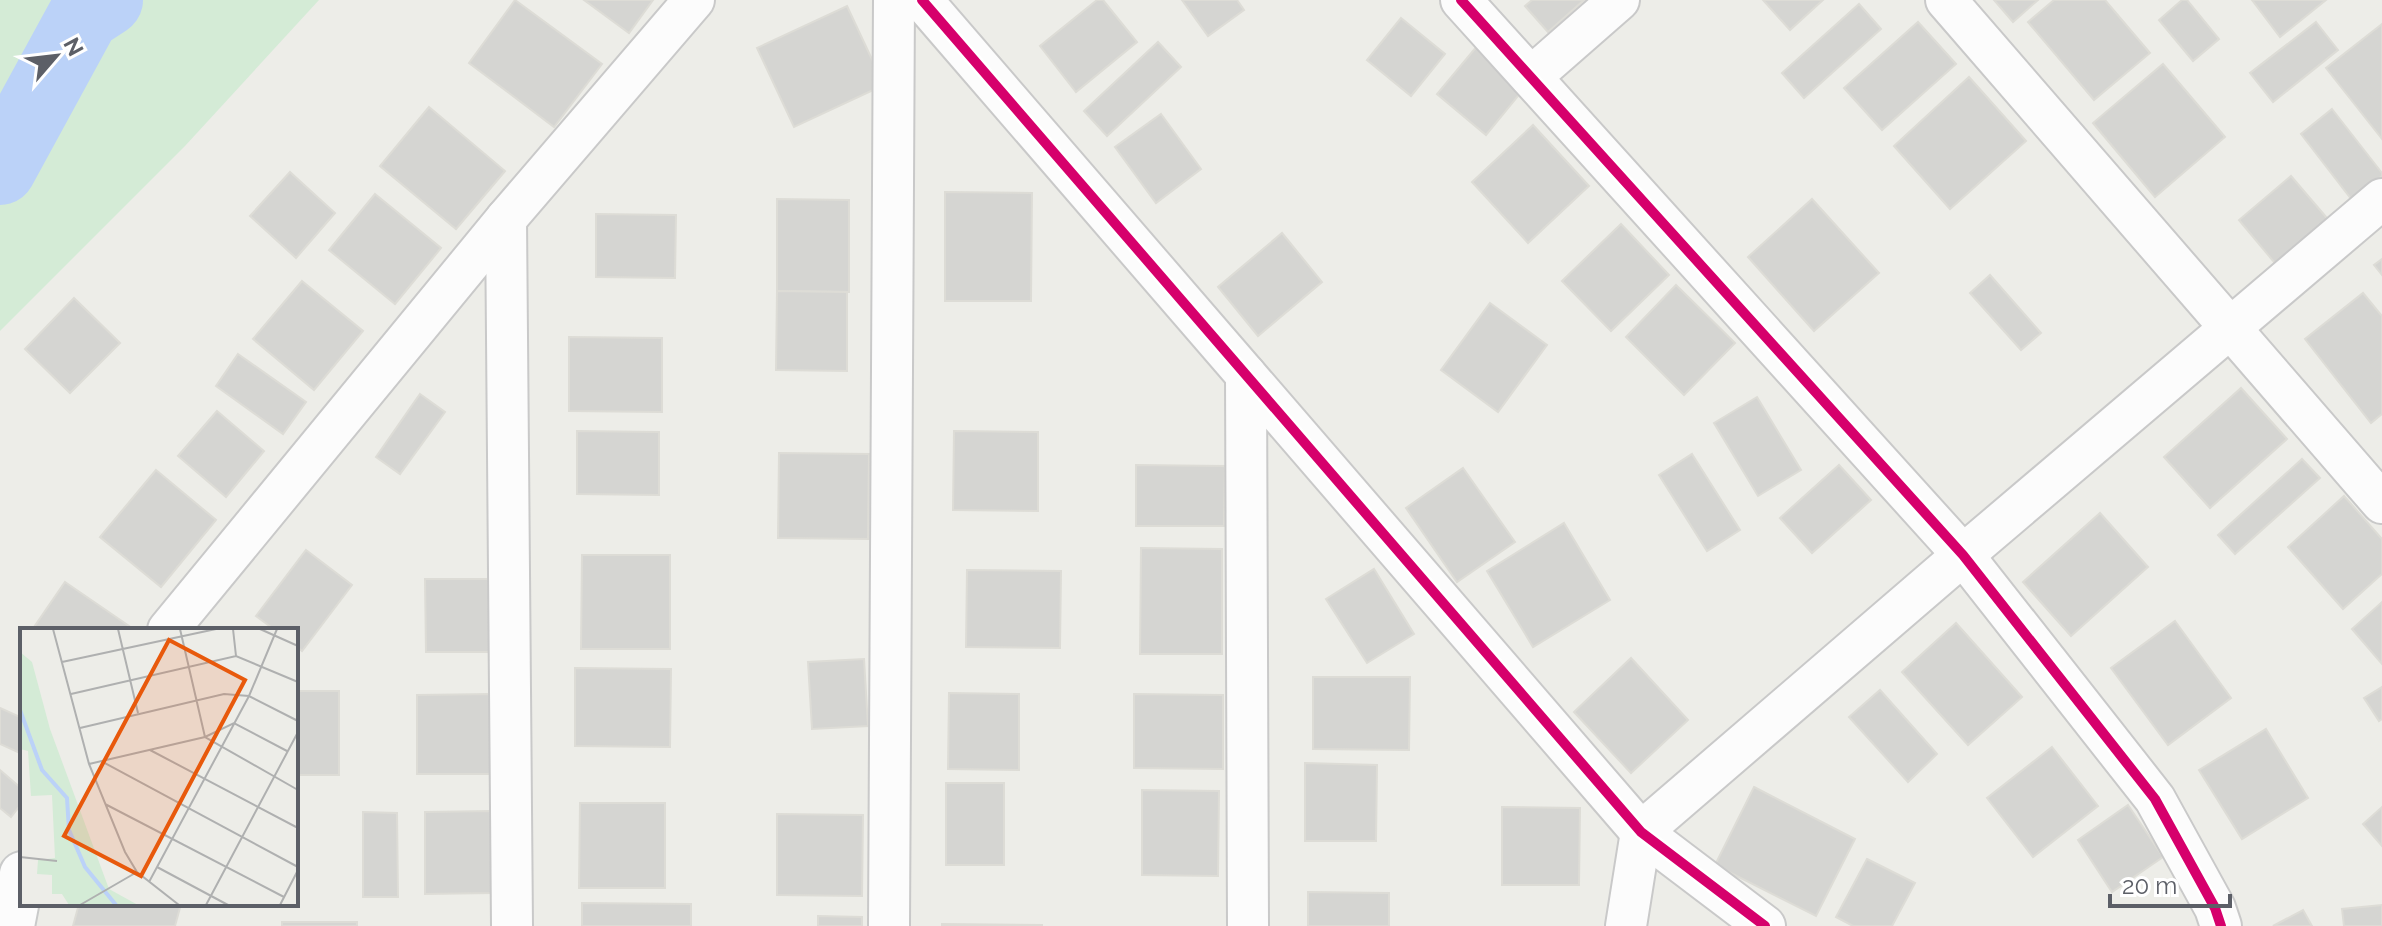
<svg xmlns="http://www.w3.org/2000/svg" width="2382" height="926" viewBox="0 0 2382 926" font-family="Raleway,sans-serif">
  <rect width="100%" height="100%" fill="#edede8"/>
  <path fill="#d4ebd6" d="M0 0H319L185 146 0 331Z"/>
  <g fill="none" stroke-linecap="round" stroke-linejoin="round">
    <path stroke="#bbd2f8" stroke-width="72" d="M0 169 84 15 107 0"/>
  </g>
  <g fill="#d5d5d2" stroke="#dddcd6" stroke-width="2">
    <path d="M515 0 602 64 554 127 469 63Z"/>
    <path d="M584 0H653L629 33Z"/>
    <path d="M1097 0H1103L1137 42 1076 92 1040 46Z"/>
    <path d="M1182 0H1237L1244 10 1208 36Z"/>
    <path d="M1532 0H1584L1548 32 1525 6Z"/>
    <path d="M1763 0H1823L1790 30Z"/>
    <path d="M1994 0H2038L2013 22Z"/>
    <path d="M2054 0H2105L2150 53 2094 100 2028 22Z"/>
    <path d="M2182 0H2187L2219 39 2193 61 2159 20Z"/>
    <path d="M2252 0H2326L2280 37Z"/>
    <path d="M1859 4 1881 29 1804 98 1782 73Z"/>
    <path d="M847 6 884 85 794 127 757 48Z"/>
    <path d="M1401 18 1445 54 1411 96 1367 60Z"/>
    <path d="M1918 22 1956 64 1882 130 1844 88Z"/>
    <path d="M2316 22 2338 50 2273 102 2250 73Z"/>
    <path d="M2382 24V139L2326 68Z"/>
    <path d="M1158 42 1181 67 1107 136 1084 111Z"/>
    <path d="M1478 45 1527 85 1486 135 1437 94Z"/>
    <path d="M2163 64 2225 137 2155 197 2093 123Z"/>
    <path d="M1969 77 2026 141 1950 209 1894 146Z"/>
    <path d="M429 107 505 171 456 229 380 166Z"/>
    <path d="M2332 109 2382 173V176L2352 200 2301 134Z"/>
    <path d="M1161 114 1201 169 1156 203 1115 147Z"/>
    <path d="M1533 125 1589 186 1528 243 1472 182Z"/>
    <path d="M290 172 335 213 296 258 250 216Z"/>
    <path d="M2291 176 2332 224 2279 268 2239 220Z"/>
    <path d="M945 192 1032 193 1031 301H945Z"/>
    <path d="M375 194 441 248 395 304 329 250Z"/>
    <path d="M777 199 849 200V292L777 291Z"/>
    <path d="M1812 199 1879 273 1814 331 1748 257Z"/>
    <path d="M596 214 676 215 675 278 596 277Z"/>
    <path d="M1621 224 1669 275 1611 331 1562 281Z"/>
    <path d="M1282 233 1322 282 1258 336 1218 287Z"/>
    <path d="M2382 259V275L2374 265Z"/>
    <path d="M1990 275 2041 333 2021 350 1970 293Z"/>
    <path d="M302 281 363 331 314 390 253 339Z"/>
    <path d="M1676 285 1735 343 1684 395 1626 337Z"/>
    <path d="M777 291 847 292V371L776 370Z"/>
    <path d="M2363 293 2382 316V414L2371 423 2305 339Z"/>
    <path d="M74 298 120 343 70 393 25 349Z"/>
    <path d="M1490 303 1547 345 1498 412 1441 370Z"/>
    <path d="M569 337 662 338V412L569 411Z"/>
    <path d="M238 354 306 402 283 434 216 386Z"/>
    <path d="M2241 388 2287 439 2210 508 2164 457Z"/>
    <path d="M420 394 445 412 400 474 376 457Z"/>
    <path d="M1757 397 1801 470 1758 496 1714 423Z"/>
    <path d="M217 411 264 451 226 497 178 456Z"/>
    <path d="M577 431 659 432V495L577 494Z"/>
    <path d="M954 431 1038 432V511L953 510Z"/>
    <path d="M779 453 869 454 868 539 778 538Z"/>
    <path d="M1692 454 1740 530 1707 551 1659 475Z"/>
    <path d="M2302 459 2320 478 2235 554 2218 535Z"/>
    <path d="M1136 465 1225 466 1224 526H1136Z"/>
    <path d="M1839 465 1871 500 1812 553 1780 518Z"/>
    <path d="M1463 468 1515 542 1457 582 1406 508Z"/>
    <path d="M156 470 216 520 161 587 100 537Z"/>
    <path d="M2344 496 2382 539V574L2343 609 2288 547Z"/>
    <path d="M2100 513 2148 567 2071 636 2023 582Z"/>
    <path d="M1564 523 1610 600 1533 647 1487 571Z"/>
    <path d="M1141 548 1222 549V654H1140Z"/>
    <path d="M306 550 352 585 302 651 296 646V630H275L256 616Z"/>
    <path d="M582 555H670V649H581Z"/>
    <path d="M1374 569 1414 634 1367 663 1326 599Z"/>
    <path d="M967 570 1061 571 1060 648 966 647Z"/>
    <path d="M425 579H500L501 652H426Z"/>
    <path d="M65 582 129 626 126 630H32Z"/>
    <path d="M2382 602V664L2352 629Z"/>
    <path d="M2175 621 2231 698 2168 745 2111 668Z"/>
    <path d="M1956 623 2022 697 1968 745 1902 672Z"/>
    <path d="M1631 658 1688 720 1631 773 1574 712Z"/>
    <path d="M864 659 868 726 812 729 808 662Z"/>
    <path d="M575 668 671 669 670 747 575 746Z"/>
    <path d="M1313 677H1410L1409 750 1313 749Z"/>
    <path d="M2382 687V719L2379 721 2364 698Z"/>
    <path d="M1880 690 1937 754 1908 782 1849 717Z"/>
    <rect x="296" y="691" width="43" height="84"/>
    <path d="M949 693 1019 694V770L948 769Z"/>
    <path d="M491 694 492 774H417V695Z"/>
    <path d="M1134 694 1223 695V769L1134 768Z"/>
    <path d="M0 708 22 718V754L0 744Z"/>
    <path d="M2266 729 2308 798 2242 839 2199 770Z"/>
    <path d="M2052 747 2098 806 2033 857 1987 798Z"/>
    <path d="M1305 763 1377 765 1376 841H1305Z"/>
    <path d="M0 770 22 789V803L11 817 0 808Z"/>
    <rect x="946" y="783" width="58" height="82"/>
    <path d="M1754 787 1855 839 1816 916 1715 865Z"/>
    <path d="M1142 790 1219 791 1218 876 1142 875Z"/>
    <path d="M580 803H665V888H579Z"/>
    <path d="M2128 805 2163 857 2112 892 2078 840Z"/>
    <path d="M1502 807 1580 808 1579 885H1502Z"/>
    <path d="M2382 807V846L2363 824Z"/>
    <path d="M491 811 492 893 425 894V812Z"/>
    <path d="M363 812 397 813 398 897H363Z"/>
    <path d="M777 814 863 815 862 896 777 895Z"/>
    <path d="M1867 859 1915 883 1892 926H1853L1836 917Z"/>
    <path d="M1308 892 1389 893V926H1308Z"/>
    <path d="M582 903 691 904V926H582Z"/>
    <path d="M79 904H181L175 926H73Z"/>
    <path d="M2382 905V926H2344L2342 909Z"/>
    <path d="M2303 910 2312 926H2273Z"/>
    <path d="M818 916 862 917V926H818Z"/>
    <rect x="282" y="922" width="75" height="4"/>
    <path d="M942 924 1042 925V926H942Z"/>
  </g>
  <g fill="none" stroke-linecap="round" stroke-linejoin="round">
    <defs>
      <g id="street">
        <path d="M922 0 1641 832 1765 926"/>
        <path d="M1461 0 1963 555 2155 799 2215 908 2221 926"/>
        <path d="M1946 0 2382 503"/>
        <path d="M1531 77 1619 0"/>
        <path d="M506 219 512 926"/>
        <path d="M1246 375 1248 926"/>
        <path d="M168 630 506 219 694 0"/>
        <path d="M889 926 894 0"/>
        <path d="M1626 926 1641 832 1963 555 2382 199"/>
      </g>
      <path id="secondary" d="M12 926 22 874"/>
    </defs>
    <use href="#street" stroke="#c9c9c9" stroke-width="44"/>
    <use href="#secondary" stroke="#c9caca" stroke-width="48"/>
    <use href="#street" stroke="#fcfcfc" stroke-width="40"/>
    <use href="#secondary" stroke="#fcfcfc" stroke-width="44"/>
    <defs>
      <g id="cycleway">
        <path d="M922 0 1641 832 1765 926"/>
        <path d="M1461 0 1963 555 2155 799 2215 908 2221 926"/>
      </g>
    </defs>
    <use href="#cycleway" stroke="#fff" stroke-width="15"/>
    <use href="#cycleway" stroke="#d6006c" stroke-width="10"/>
  </g>
  <g transform="translate(20 628)">
    <rect width="278" height="278" fill="#edede8"/>
    <path d="M0 24 12 34 30 101 89 261 118 277H49L42 266H32V247L17 246 18 232 35 230 32 167 11 168 8 123 0 121Z" fill="#d4ebd6"/>
    <path fill="none" stroke="#bbd2f8" stroke-width="4" d="M0 82 22 142 47 170 49 202 65 239 96 277"/>
    <path fill="none" stroke="#afb0b0" stroke-width="2" d="M33 1 69 136 105 224 117 244 159 277M98 1 118 85M160 1 185 109 278 162M213 1 216 28M240 1 278 18M42 34 196 1M51 66 216 28 278 54M60 100 204 66 229 68 278 93M130 122 278 200M81 133 278 239M69 136 185 109 214 95 267 123M85 176 264 269M0 229 37 233M137 239 208 277M129 254 229 68 257 1M60 277 117 244M186 277 278 104M260 277 278 242"/>
    <path fill="#e8590c" fill-opacity="0.15" stroke="#e8590c" stroke-width="4" d="M149 12 225 52 121 248 44 208Z"/>
    <rect width="278" height="278" fill="none" stroke="#5c5f67" stroke-width="4"/>
  </g>
  <g transform="translate(56 56) rotate(62)" stroke="#ffffff" stroke-width="6" paint-order="stroke">
  <path d="M0-6L14 30L0 20L-14 30Z" fill="#5c5f67"/>
  <text y="-12" font-size="22" font-weight="bold" text-anchor="middle" fill="#5c5f67">N</text>
  </g>
  <path d="M2110 894v12h120v-12" fill="none" stroke="#5c5f67" stroke-width="4"/>
  <text x="2122" y="894" font-size="24" fill="#5c5f67" stroke="#ffffff" stroke-width="6" paint-order="stroke">20 m</text>
</svg>
